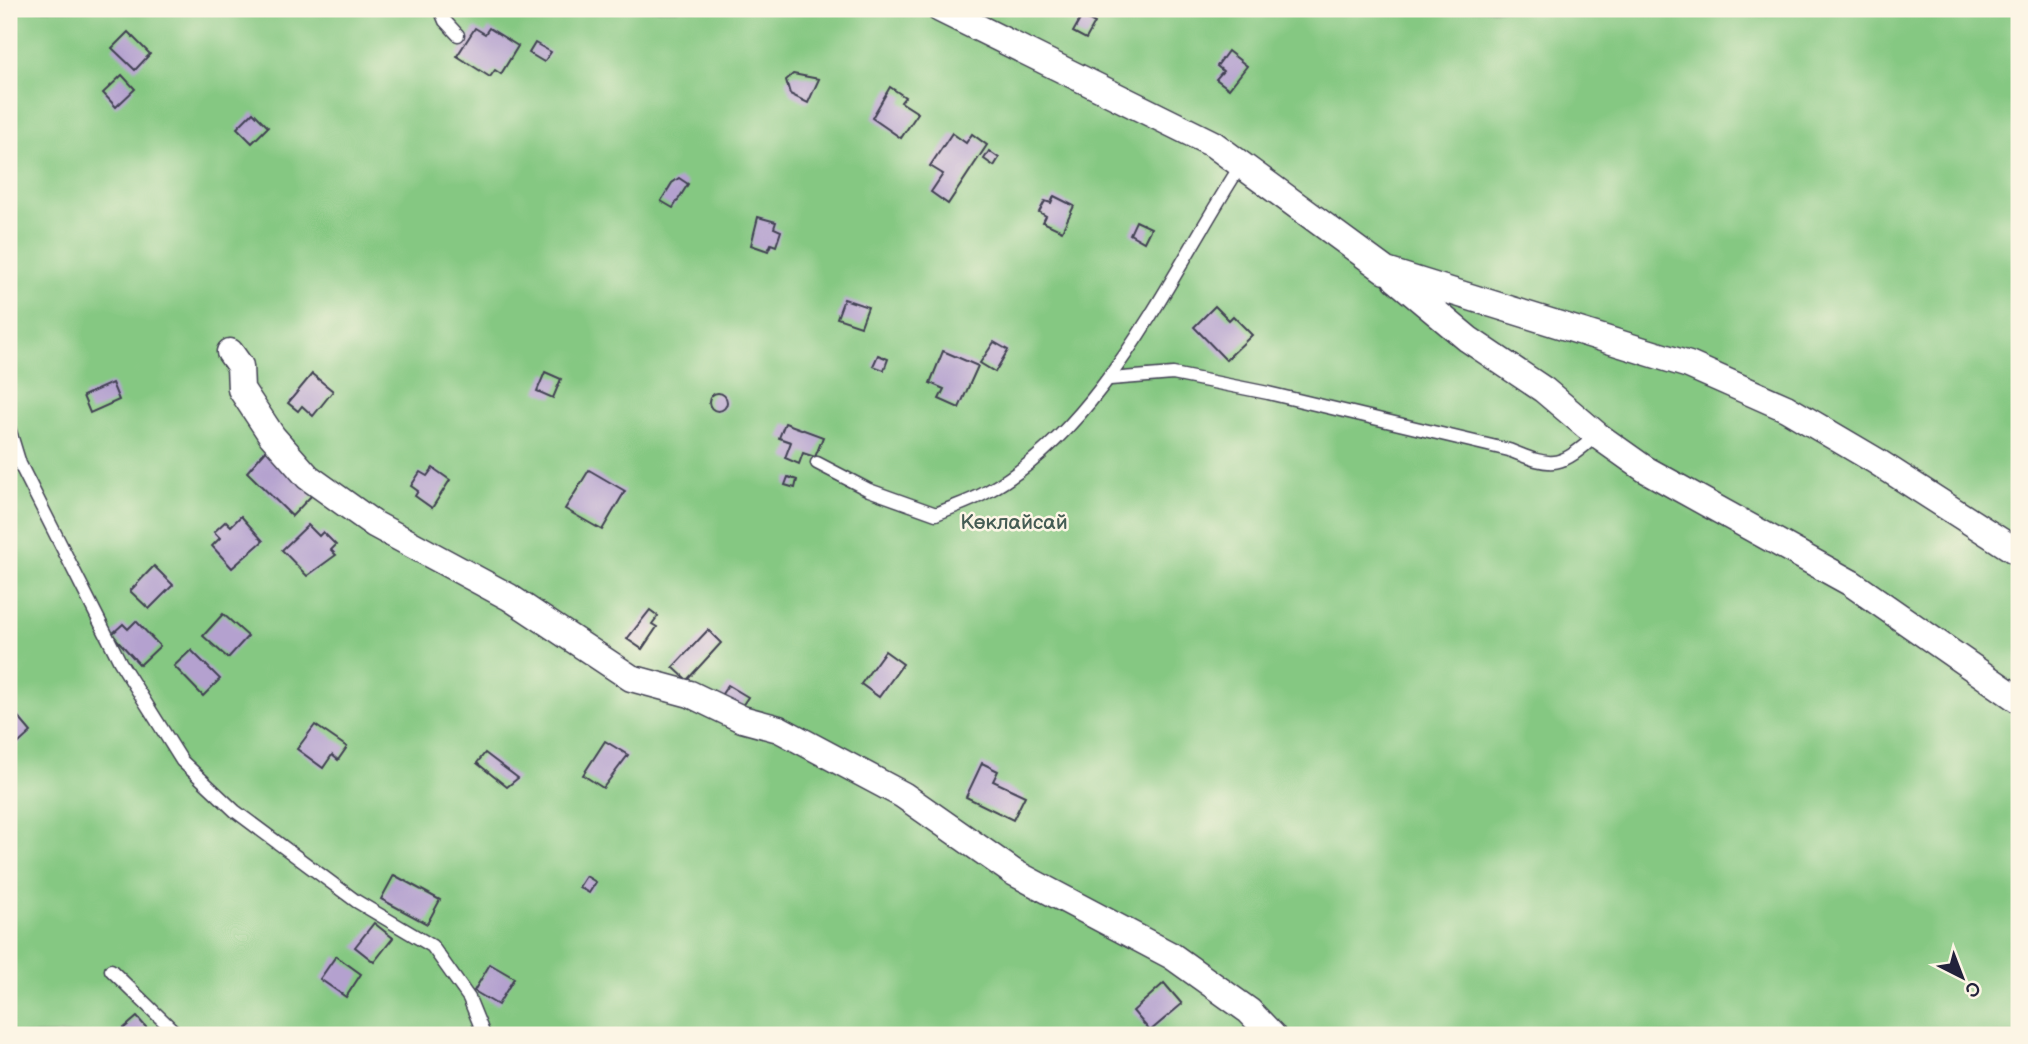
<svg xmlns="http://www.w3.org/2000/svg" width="2028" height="1044" viewBox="0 0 2028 1044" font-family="'Balsamiq Sans',sans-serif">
  <rect width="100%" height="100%" fill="#fcf5e5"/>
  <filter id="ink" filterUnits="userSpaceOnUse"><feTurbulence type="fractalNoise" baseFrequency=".0143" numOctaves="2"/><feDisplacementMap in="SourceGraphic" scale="14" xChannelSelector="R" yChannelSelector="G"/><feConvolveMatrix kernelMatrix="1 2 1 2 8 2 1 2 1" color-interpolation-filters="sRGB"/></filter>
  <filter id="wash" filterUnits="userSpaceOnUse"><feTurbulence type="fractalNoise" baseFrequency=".00686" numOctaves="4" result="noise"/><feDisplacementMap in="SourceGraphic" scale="28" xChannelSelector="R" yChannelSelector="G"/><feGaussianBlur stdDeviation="1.57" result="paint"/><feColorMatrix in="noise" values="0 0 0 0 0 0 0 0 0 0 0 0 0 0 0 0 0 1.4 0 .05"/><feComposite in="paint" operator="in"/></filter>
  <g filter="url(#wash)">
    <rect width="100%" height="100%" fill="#f3ecd3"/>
    <rect fill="#85c882" stroke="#54755e" stroke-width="2" x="9" y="9" width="2010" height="1026"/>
    <g id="blocks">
      <g fill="#b4a1cf">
        <path d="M1082 16 1095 23 1086 39 1073 32Z"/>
        <path d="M475 28 485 34 489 28 518 46 501 74 495 70 490 77 457 56Z"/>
        <path d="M128 32 150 54 135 70 112 48Z"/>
        <path d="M535 43 551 52 544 62 529 53Z"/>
        <path d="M1228 51 1247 66 1229 89 1216 79 1223 71 1217 66Z"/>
        <path d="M793 74 819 79 808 103 790 94 786 80Z"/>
        <path d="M122 75 135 89 116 107 103 93Z"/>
        <path d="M890 87 905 97 901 102 918 113 901 138 872 118Z"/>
        <path d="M253 112 268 127 252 143 237 128Z"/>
        <path d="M952 133 966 143 972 134 987 145 948 204 931 192 943 174 930 166Z"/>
        <path d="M989 151 999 158 994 166 984 159Z"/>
        <path d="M679 178 688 184 673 208 661 201 672 183Z"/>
        <path d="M1054 196 1074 206 1062 231 1043 222 1046 216 1039 212 1045 201 1051 203Z"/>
        <path d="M758 217 776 222 774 228 781 231 776 246 771 244 768 251 751 245Z"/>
        <path d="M1136 221 1151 228 1144 242 1130 234Z"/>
        <path d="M844 299 868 307 861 326 837 318Z"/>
        <path d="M1215 306 1229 320 1233 316 1252 335 1226 360 1194 327Z"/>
        <path d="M994 342 1008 350 995 372 980 363Z"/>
        <path d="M943 351 978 366 959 408 939 399 944 389 930 383Z"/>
        <path d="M878 355 888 359 884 370 873 366Z"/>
        <path d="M545 372 561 379 553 398 537 391Z"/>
        <path d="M312 374 333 391 313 416 302 406 298 411 288 403Z"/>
        <path d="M112 383 119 400 90 413 83 396Z"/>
        <circle cx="718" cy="402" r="9"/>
        <path d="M785 423 823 437 815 457 803 453 799 464 785 458 791 442 779 438Z"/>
        <path d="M268 448 314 493 292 516 247 472Z"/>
        <path d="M433 468 450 480 432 508 415 496 418 491 411 486 420 472 427 476Z"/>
        <path d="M589 470 625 491 602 530 565 509Z"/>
        <path d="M788 477 797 480 795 488 785 485Z"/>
        <path d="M241 516 263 541 232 568 212 546 220 538 214 532 226 521 231 526Z"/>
        <path d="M308 525 319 536 323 532 336 545 331 550 336 555 307 576 282 550Z"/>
        <path d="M154 566 173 585 149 609 130 591Z"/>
        <path d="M650 610 658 616 652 624 657 627 642 649 627 639Z"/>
        <path d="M223 614 248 636 228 658 203 636Z"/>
        <path d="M136 621 160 646 140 665 112 634 123 624 128 629Z"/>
        <path d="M708 630 721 643 687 680 673 667Z"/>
        <path d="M191 650 220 679 203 696 174 666Z"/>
        <path d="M885 651 903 664 879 697 861 684Z"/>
        <path d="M728 685 748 697 740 709 720 697Z"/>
        <path d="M9 706 31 732 9 752Z"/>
        <path d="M315 725 347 747 338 760 332 755 323 768 297 749Z"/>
        <path d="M605 741 628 755 603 788 583 775Z"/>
        <path d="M485 753 518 778 507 787 477 763Z"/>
        <path d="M982 763 998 771 993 781 1025 796 1013 820 966 797Z"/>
        <path d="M394 875 440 900 427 924 381 899Z"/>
        <path d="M586 876 596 882 589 893 579 887Z"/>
        <path d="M374 923 393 938 374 962 355 947Z"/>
        <path d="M336 956 361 974 346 997 320 979Z"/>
        <path d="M490 964 514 978 498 1005 474 991Z"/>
        <path d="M1164 983 1182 1004 1150 1031 1133 1011Z"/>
        <path d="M137 1017 153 1035H116Z"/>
      </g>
    </g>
  </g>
  <g filter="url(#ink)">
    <use href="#blocks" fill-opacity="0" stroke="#414052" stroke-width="2"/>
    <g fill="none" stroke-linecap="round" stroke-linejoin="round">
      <defs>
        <g id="lane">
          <path d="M440 9 445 21 458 35"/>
          <path d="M1110 379 1173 374 1268 393 1509 450C1555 469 1560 467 1597 435"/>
          <path d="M9 428 20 464 120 662 182 761 235 811 356 901 432 946 469 998 484 1035"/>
          <path d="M817 463 869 490 936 514C952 507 969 502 985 493 1103 430 1171 273 1241 165"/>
          <path d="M111 970 178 1035"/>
        </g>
        <g id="street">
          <path d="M940 9 1213 144 1386 271 1689 365 1786 408 1876 461 2019 553"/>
          <path d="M1396 279 1468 339 1544 390 1597 435 1645 469 1851 583 2019 700"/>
          <path d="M230 352 240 366 241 389 272 436 308 477 374 524 509 597 631 678 690 694 742 719 779 729 903 795 1013 872 1172 956 1249 1011 1272 1035"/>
        </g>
      </defs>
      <use href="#lane" stroke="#414052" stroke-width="15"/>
      <use href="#street" stroke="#414052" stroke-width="29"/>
      <use href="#lane" stroke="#fff" stroke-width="12"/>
      <use href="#street" stroke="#fff" stroke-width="26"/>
    </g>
  </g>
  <g text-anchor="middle" stroke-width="5" stroke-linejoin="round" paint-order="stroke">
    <g font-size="21" fill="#455c54" stroke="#fcf5e5">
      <text x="1014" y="529">Көклайсай</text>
    </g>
  </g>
  <rect width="2028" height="1044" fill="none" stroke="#fcf5e5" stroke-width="35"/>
  <g transform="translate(1962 977) rotate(138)" stroke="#fcf5e5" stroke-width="5" paint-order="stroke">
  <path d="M0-5L12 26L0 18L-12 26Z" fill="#22223b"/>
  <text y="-10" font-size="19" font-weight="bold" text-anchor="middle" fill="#22223b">С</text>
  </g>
</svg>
